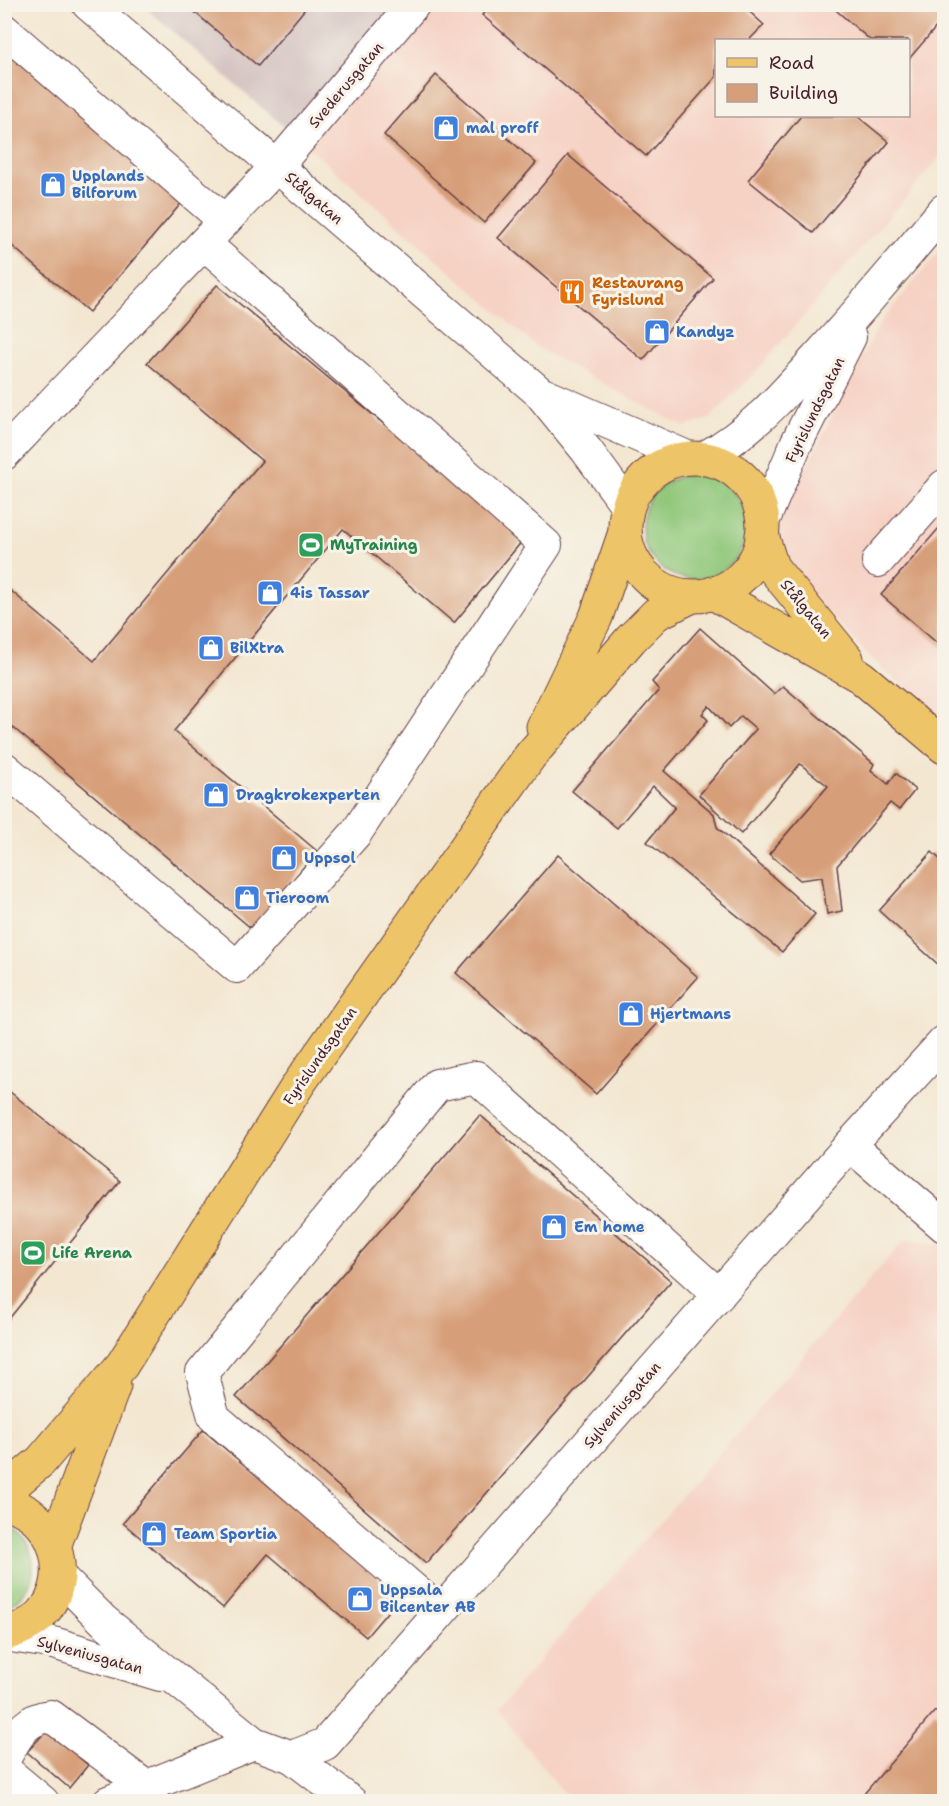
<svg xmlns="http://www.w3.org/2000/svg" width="949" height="1806" viewBox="0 0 949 1806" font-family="'Shantell Sans',sans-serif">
  <rect width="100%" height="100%" fill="#f7f3e8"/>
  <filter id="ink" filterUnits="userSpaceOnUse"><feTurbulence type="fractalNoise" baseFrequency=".0167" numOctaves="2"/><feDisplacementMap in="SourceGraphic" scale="12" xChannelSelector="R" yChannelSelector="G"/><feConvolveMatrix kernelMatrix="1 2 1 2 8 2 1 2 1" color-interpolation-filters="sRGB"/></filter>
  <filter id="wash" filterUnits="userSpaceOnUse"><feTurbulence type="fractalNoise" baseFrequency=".008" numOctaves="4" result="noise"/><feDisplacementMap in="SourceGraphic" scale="24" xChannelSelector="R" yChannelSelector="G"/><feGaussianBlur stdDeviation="1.35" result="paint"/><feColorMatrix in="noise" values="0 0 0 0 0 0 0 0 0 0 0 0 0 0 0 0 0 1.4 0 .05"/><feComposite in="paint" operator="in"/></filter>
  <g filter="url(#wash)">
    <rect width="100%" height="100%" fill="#f3e7d1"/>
    <g fill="#f6d2c4" fill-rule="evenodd">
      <path d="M414 5H944V152L759 368 709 419 684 427 539 349 300 140ZM716 40H908V116H716Z"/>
      <path d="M944 245V721L871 658 789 571 777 514 806 468 880 323Z"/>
      <path d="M905 1239 944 1246V1801H570L497 1710Z"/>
    </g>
    <path fill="#d1bfbe" d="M142 5H414L300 140Z"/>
    <g fill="#90c77a" stroke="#6d7352" stroke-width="1.5">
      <circle cx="694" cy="527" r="52"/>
      <path d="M5 1524C42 1542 43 1591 5 1608Z"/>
    </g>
    <g id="blocks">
      <g fill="#d79f79">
        <path d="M185 4H309L258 66Z"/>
        <path d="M492 4H741L764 25 749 40H716V77L646 156 482 15Z"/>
        <path d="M829 4H944V18L908 60V40H870Z"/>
        <path d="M4 46 184 200 89 312 4 239Z"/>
        <path d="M436 75 536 163 484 223 384 135Z"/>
        <path d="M801 116H857L889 142 813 233 748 180Z"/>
        <path d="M568 155 713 278 643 360 498 238Z"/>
        <path d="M217 285 523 540 454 623 343 529 174 731 317 851 252 929 4 720V585L94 661 262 461 147 363Z"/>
        <path d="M939 528 944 533V649L881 595Z"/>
        <path d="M700 628 774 694 783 686 874 764 871 770 888 784 896 773 915 790 899 810 890 803 837 866 842 911 827 914 822 877 800 880 769 854 828 786 800 764 741 834 699 795 756 729 741 716 729 728 709 706 702 714 708 720 664 771 714 814 717 827 815 914 782 952 647 842 675 807 653 786 617 828 572 791 659 690 652 682Z"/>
        <path d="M932 852 944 863V964L941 967 879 911Z"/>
        <path d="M558 855 698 977 596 1094 456 973Z"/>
        <path d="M4 1087 120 1181 4 1325Z"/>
        <path d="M480 1115 671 1281 426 1563 236 1397Z"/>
        <path d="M203 1430 400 1597 366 1637 268 1554 223 1608 123 1523Z"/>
        <path d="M935 1711 944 1719V1802H857Z"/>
        <path d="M47 1730 88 1765 69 1788 27 1752Z"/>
      </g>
    </g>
  </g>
  <g filter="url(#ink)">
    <use href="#blocks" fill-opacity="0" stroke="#633d44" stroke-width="1.5"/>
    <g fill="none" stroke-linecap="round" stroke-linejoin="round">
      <defs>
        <g id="minor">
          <path d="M88 4 539 392 587 451 628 507"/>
          <path d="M4 30 225 221"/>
          <path d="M545 395 687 457"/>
          <path d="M4 454 277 166 414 4"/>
          <path d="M704 458C756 428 782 396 822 352 864 306 904 258 944 210"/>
          <path d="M763 522 796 444 850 337"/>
          <path d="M878 561 944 486"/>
          <path d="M4 768 237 967 356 833 546 545 204 243"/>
          <path d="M850 1145 944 1226"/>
          <path d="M59 1576 104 1621 254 1743 292 1757 325 1744 850 1145 944 1042"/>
          <path d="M440 1612 214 1417 202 1373 437 1085 476 1077 719 1295"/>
          <path d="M4 1635 50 1642 160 1675"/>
          <path d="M292 1757 351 1802"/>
          <path d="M4 1759C18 1736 23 1719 51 1716L145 1786"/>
          <path d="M4 1762 6 1771 43 1802"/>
          <path d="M108 1802 254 1743"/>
        </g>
        <g id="major">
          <circle cx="694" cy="527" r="69"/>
          <path d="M762 535 772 567 847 659"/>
          <path d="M713 593 861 677 944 747"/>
          <path d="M543 727 596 617 625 532"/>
          <path d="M4 1492 41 1461 122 1365 298 1085 530 756 631 639 656 614 692 596"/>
          <path d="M4 1503C55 1512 76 1577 41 1615 31 1625 18 1630 4 1634"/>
          <path d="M55 1544 114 1386"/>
        </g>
      </defs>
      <use href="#minor" stroke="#633d44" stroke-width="34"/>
      <use href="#major" stroke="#633d44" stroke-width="35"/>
      <use href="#minor" stroke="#fff" stroke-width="32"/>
      <use href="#major" stroke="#eec469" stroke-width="33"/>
    </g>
  </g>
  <defs>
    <symbol id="shop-square" viewBox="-11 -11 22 22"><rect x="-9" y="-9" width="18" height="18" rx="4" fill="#3f7fe0" stroke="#f7f3e8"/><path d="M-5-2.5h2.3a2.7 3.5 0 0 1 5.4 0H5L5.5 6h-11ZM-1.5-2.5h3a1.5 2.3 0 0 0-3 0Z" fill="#fff"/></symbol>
    <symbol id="restaurant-square" viewBox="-11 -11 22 22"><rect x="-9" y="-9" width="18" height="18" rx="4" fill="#e8710a" stroke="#f7f3e8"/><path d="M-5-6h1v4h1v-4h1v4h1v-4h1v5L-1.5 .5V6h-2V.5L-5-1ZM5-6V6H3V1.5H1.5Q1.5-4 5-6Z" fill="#fff"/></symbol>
    <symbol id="stadium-square" viewBox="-11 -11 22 22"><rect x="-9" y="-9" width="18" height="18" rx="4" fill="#2e9e5b" stroke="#f7f3e8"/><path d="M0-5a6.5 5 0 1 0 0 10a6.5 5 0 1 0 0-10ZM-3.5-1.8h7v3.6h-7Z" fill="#fff"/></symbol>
  </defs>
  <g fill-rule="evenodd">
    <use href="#shop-square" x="431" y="113" width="30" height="30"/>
    <use href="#shop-square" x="38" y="170" width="30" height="30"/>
    <use href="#restaurant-square" x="557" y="277" width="30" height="30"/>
    <use href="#shop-square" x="642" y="317" width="30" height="30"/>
    <use href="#stadium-square" x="296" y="530" width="30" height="30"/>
    <use href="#shop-square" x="255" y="578" width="30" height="30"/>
    <use href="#shop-square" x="196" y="633" width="30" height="30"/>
    <use href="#shop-square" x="201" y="780" width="30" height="30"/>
    <use href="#shop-square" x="269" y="843" width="30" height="30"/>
    <use href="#shop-square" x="232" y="883" width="30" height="30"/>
    <use href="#shop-square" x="616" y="999" width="30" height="30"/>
    <use href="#shop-square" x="539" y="1212" width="30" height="30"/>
    <use href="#stadium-square" x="18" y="1238" width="30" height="30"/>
    <use href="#shop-square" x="139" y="1519" width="30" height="30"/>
    <use href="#shop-square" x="345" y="1584" width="30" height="30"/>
  </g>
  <g text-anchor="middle" stroke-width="6" stroke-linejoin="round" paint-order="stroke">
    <g font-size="15" fill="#4a1f2b" stroke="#f7f3e8">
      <text transform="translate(346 85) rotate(-50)" y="5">Svederusgatan</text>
      <text transform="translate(314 198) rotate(41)" y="5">Stålgatan</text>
      <text transform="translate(815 410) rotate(-64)" y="5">Fyrislundsgatan</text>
      <text transform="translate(806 609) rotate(51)" y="5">Stålgatan</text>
      <text transform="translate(320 1056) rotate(-55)" y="5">Fyrislundsgatan</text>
      <text transform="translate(622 1405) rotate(-49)" y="5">Sylveniusgatan</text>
      <text transform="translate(90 1655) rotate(15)" y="5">Sylveniusgatan</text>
    </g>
    <g font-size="15" font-weight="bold" fill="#366cbe" stroke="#f7f3e8" text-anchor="start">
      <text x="466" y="133">mal proff</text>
      <text x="72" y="181">Upplands<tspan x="72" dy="17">Bilforum</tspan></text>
      <text x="676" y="337">Kandyz</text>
      <text x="290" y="598">4is Tassar</text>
      <text x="230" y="653">BilXtra</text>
      <text x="236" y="800">Dragkrokexperten</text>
      <text x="304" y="863">Uppsol</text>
      <text x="266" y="903">Tieroom</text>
      <text x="650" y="1019">Hjertmans</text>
      <text x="574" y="1232">Em home</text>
      <text x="174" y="1539">Team Sportia</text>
      <text x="380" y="1595">Uppsala<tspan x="380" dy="17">Bilcenter AB</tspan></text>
    </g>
    <g font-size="15" font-weight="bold" fill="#c56008" stroke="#f7f3e8" text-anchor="start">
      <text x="592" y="288">Restaurang<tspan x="592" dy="17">Fyrislund</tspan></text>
    </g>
    <g font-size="15" font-weight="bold" fill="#27864d" stroke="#f7f3e8" text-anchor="start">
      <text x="330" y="550">MyTraining</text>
      <text x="52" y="1258">Life Arena</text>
    </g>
  </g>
  <rect width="949" height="1806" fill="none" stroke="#f7f3e8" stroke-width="24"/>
  <rect x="715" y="39" width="195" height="78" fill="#f7f3e8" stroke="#b29e9c" stroke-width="1.5"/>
  <rect x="727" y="58" width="30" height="9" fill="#eec469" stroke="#b29e9c" stroke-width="1.5"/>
  <text x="769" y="69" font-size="18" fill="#4a1f2b">Road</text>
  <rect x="727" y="84" width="30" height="18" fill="#d79f79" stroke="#b29e9c" stroke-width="1.5"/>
  <text x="769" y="99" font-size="18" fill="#4a1f2b">Building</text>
</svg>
